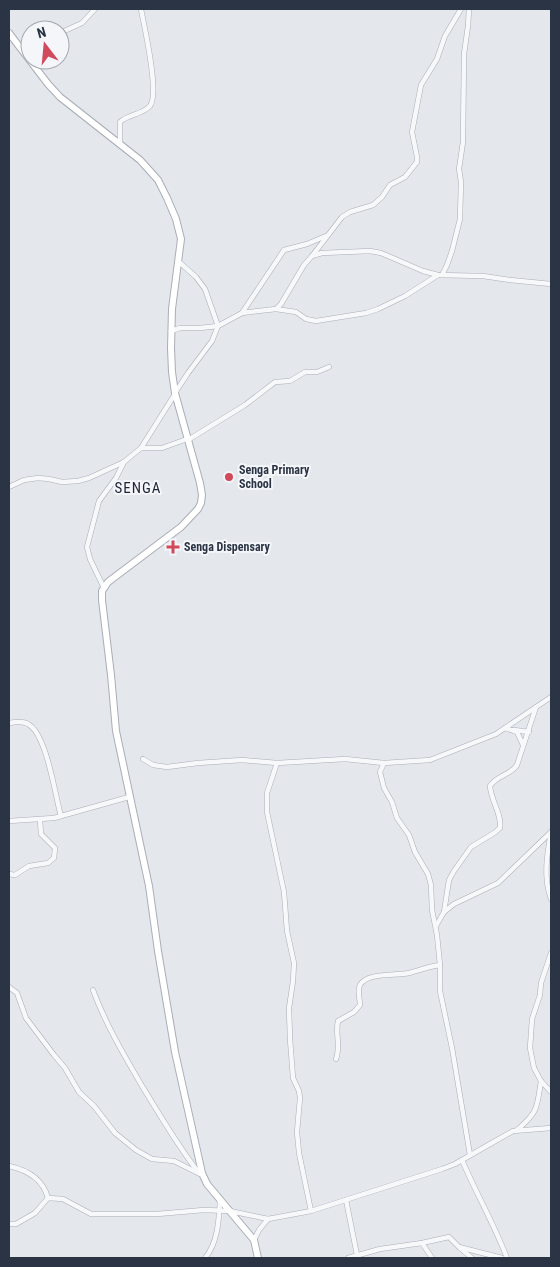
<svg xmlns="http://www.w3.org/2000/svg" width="560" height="1267" viewBox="0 0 560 1267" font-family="'Roboto Condensed',sans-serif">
  <rect width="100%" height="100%" fill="#e4e7ec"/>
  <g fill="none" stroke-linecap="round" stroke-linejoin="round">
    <defs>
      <g id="street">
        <path d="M60 33 82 23 95 9"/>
        <path d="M35 68 38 60"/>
        <path d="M120 145V122C128 114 142 115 150 106 160 93 144 26 141 9"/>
        <path d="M312 256 342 217 350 212 373 205 382 197 390 185 405 177 417 162V157L412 132 421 85 437 59 445 36 461 9"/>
        <path d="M442 275 447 265 452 251 460 219 461 182 459 169 463 142 464 54 468 26 469 9"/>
        <path d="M276 309 296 312 306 319 316 321 366 313 378 309 405 296 438 275"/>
        <path d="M242 313 284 250 307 244 326 236"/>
        <path d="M171 331 180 328H200L218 326 242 313 276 309 281 304 304 265 312 256 322 253 370 251 381 253 423 271 438 275 483 276 510 280 551 284"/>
        <path d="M175 393 188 373 212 341 218 326 205 289 196 277 178 261"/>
        <path d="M188 440 245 405 275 382 290 381 305 372H317L329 367"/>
        <path d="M141 448H162L187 439"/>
        <path d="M9 487 24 480 38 478 49 479 62 482 78 481 89 478 124 462 141 448 175 394"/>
        <path d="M104 588 90 559 87 547 99 501 116 478 124 462"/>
        <path d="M9 723C15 722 23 721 28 724 47 734 55 796 61 816"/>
        <path d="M505 728 517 732 523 745"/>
        <path d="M514 730 529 732"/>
        <path d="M143 759 153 765 167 767 198 763 242 760 277 763 345 759 384 763 430 760 496 734 551 697"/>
        <path d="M277 763 267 793V812L284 892 287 931 294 963 293 981 289 1008 290 1039 293 1078 299 1091 300 1098 297 1132 299 1153 311 1211"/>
        <path d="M384 763 380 772 384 788 392 802 397 818 409 835 415 852 428 874 431 885 432 910 437 935 440 965V991L452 1048 470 1155"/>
        <path d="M9 821 54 818 129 797"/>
        <path d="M551 832C547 855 543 877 551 899"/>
        <path d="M9 874 15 875 29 866 48 863 54 858 55 848 41 834 40 820"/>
        <path d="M444 912 449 880 454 871 471 847 494 833 500 828C502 814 491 801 490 786 497 775 511 775 517 765L536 707"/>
        <path d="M436 926 444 912 454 904 498 883 551 832"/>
        <path d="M551 953 541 983 540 995 532 1019 530 1048 534 1068 541 1081 551 1092"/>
        <path d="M9 987 17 993 26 1018 54 1055 65 1068 79 1092 94 1106 115 1133 136 1150 152 1159 174 1161 200 1174"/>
        <path d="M93 990C105 1023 124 1055 142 1086 160 1115 177 1145 199 1173"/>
        <path d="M336 1059C341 1046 335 1034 338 1021L354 1012 360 1005C360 999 357 990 360 985 367 972 396 976 409 973 420 970 427 967 440 965"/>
        <path d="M517 1130C538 1112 537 1108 541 1081"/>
        <path d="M462 1160C476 1193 494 1224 507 1258"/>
        <path d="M9 1166C27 1170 43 1179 48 1198"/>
        <path d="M346 1200 357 1255"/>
        <path d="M9 1224H16L35 1213 48 1198 63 1199 91 1214H157L204 1210 230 1211 268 1219 311 1211 442 1169 455 1164 513 1131 551 1128"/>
        <path d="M254 1240 259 1230 268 1219"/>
        <path d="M422 1243 432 1258"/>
        <path d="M460 1248 472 1258"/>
        <path d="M205 1258C218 1243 219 1219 220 1200"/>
        <path d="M348 1258 380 1249 422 1243 449 1237 459 1247 502 1258"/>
      </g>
      <path id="secondary" d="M9 33 48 84 60 97 140 160 158 180 167 198 176 219 181 239 172 309 171 348 172 372 175 393 200 483 202 495 201 503 198 509 181 527 108 582 102 591V600L111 675 116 731 149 886 158 951 175 1052 198 1155 202 1173 207 1184 254 1240 258 1258"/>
    </defs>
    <use href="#street" stroke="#a9aeb7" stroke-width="5.5"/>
    <use href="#secondary" stroke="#a9aeb7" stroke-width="8"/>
    <use href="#street" stroke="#f7f8fa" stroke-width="4.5"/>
    <use href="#secondary" stroke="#fff" stroke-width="6"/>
  </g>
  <g fill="#d1495b" stroke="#f4f6f9" stroke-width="2">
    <circle cx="229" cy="477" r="5"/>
    <path d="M170.5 539.5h5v5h5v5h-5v5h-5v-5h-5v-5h5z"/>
  </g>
  <g text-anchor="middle" stroke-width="4" stroke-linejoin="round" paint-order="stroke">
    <g font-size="12" font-weight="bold" fill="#2b3445" stroke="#f4f6f9" text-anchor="start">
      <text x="239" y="474">Senga Primary<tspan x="239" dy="14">School</tspan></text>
      <text x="184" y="551">Senga Dispensary</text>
    </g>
    <g font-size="15" letter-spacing="1" fill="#1d2536" stroke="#f4f6f9">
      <text x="138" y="493">SENGA</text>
    </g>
  </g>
  <rect width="560" height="1267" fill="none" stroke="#2b3445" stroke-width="20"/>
  <g transform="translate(45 45) rotate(344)"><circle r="24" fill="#f4f6f9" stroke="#a4a8b1"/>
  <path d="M0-4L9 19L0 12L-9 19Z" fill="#d1495b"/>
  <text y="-8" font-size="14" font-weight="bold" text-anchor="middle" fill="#2b3445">N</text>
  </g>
</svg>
